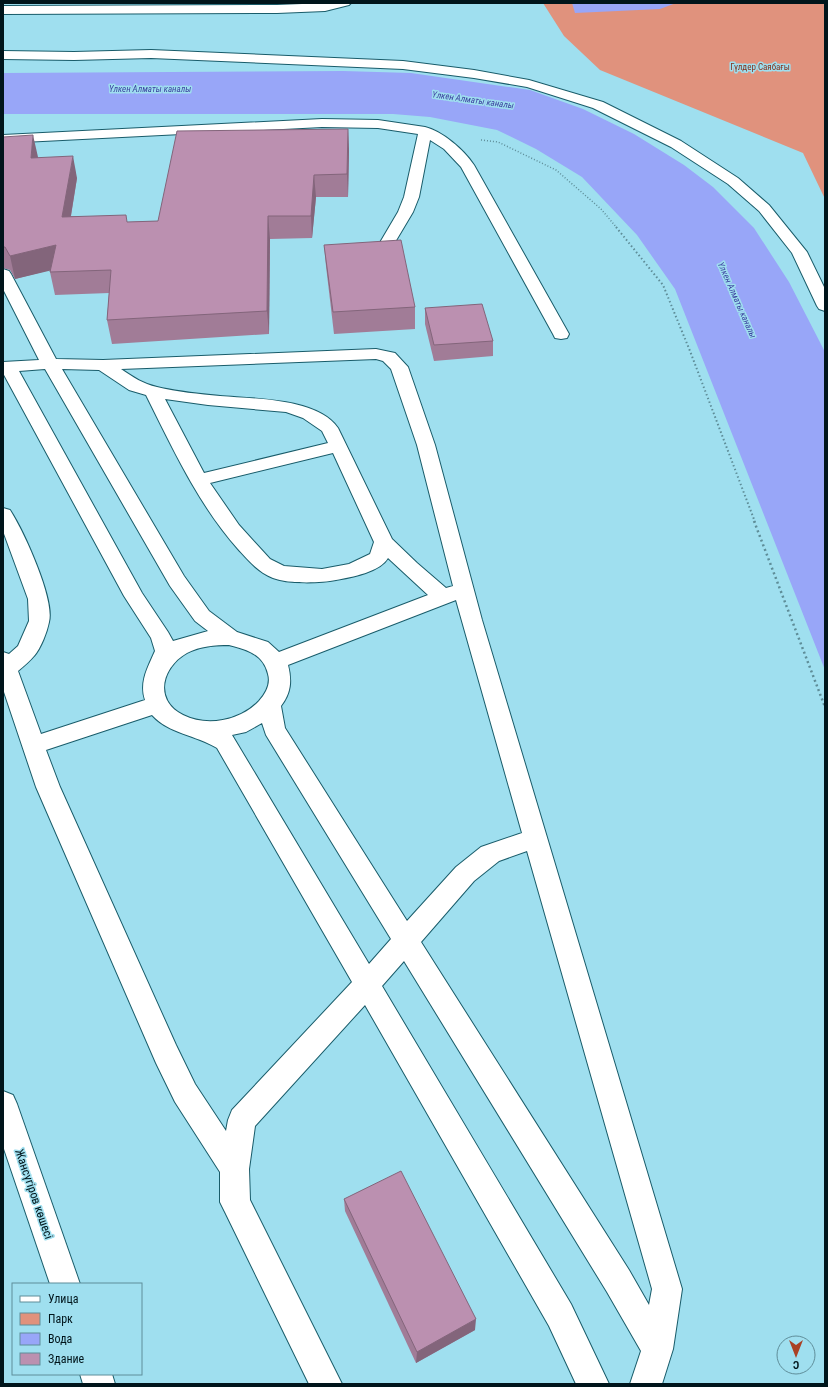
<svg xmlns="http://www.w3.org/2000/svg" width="828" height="1387" viewBox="0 0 828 1387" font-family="'Roboto Condensed',sans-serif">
  <rect width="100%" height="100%" fill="#9fdfef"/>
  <path fill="#e0927d" d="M543 3H825V199L803 153 600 70 564 36Z"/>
  <g fill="#98a6f8">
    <path d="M572 3H676L660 9 575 13Z"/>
    <path d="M343 71 411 73 530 90 583 109 634 134 684 165 713 187 754 228 789 282 825 352V670L675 289 637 235 582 177 536 149 497 130 430 117 393 114H3V73Z"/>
  </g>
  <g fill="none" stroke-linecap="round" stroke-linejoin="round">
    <defs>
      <g id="minor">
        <path d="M327 3H351L349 5 325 11 277 13 3 14V6L277 5Z"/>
        <path d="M151 50 403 61 474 70 529 80 603 102 681 141 738 178 769 205 807 252 825 289V311L819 309 817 306 792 253 759 211 728 184 671 147 593 108 527 87 474 78 403 69 151 58 74 60 3 59V51L74 52Z"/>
        <path d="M322 119 378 120 425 127C442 131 464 150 474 165L569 334 567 338 561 339 555 338 553 334 461 167 444 149 430 140 419 197 413 212 388 254 383 256 378 254 375 251 398 212 404 197 418 134 378 128 322 127 3 143V135Z"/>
        <path d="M3 269 9 271 11 274 56 359 103 360 376 349 395 353 408 367 435 445 482 620 682 1289 673 1349 662 1384H630L641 1351 607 1292 404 961 382 986 571 1304 609 1384H576L549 1326 365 1005 255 1126 249 1169 250 1200 342 1384H309L225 1212 220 1202V1172L175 1102 156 1063 36 787 3 689V652L9 654 18 646 29 621 28 599 3 531V508L10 510C23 530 55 599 49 622 47 632 41 648 34 656 30 661 24 666 18 671L41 734 145 700C139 682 148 667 155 651L151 638 124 596 3 373V362L39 360 3 289ZM376 359 383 361 391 369 417 445 453 586 446 588 417 563 392 539 338 428C317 398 254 399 220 396 199 394 177 392 157 387 143 384 133 377 121 369ZM45 369 170 586 195 621 208 631 173 641 168 632 142 593 19 371ZM62 369 99 370 129 390 146 395C173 449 198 504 238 549 249 561 258 572 273 578 288 584 321 583 336 580 352 577 380 572 388 558L428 595 279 652 268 642 237 632 209 611 184 576ZM165 399 208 405 286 412 303 418 322 431 328 443 204 473ZM333 453 374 542 370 554 349 564 322 569 284 566 270 559 239 525 210 483ZM456 600 522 833 481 847 456 867 407 921 285 728 281 706C291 693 292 681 288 665ZM229 645C236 647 245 649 252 653 260 657 266 665 268 674 271 684 266 693 259 701 240 721 207 727 183 715 153 700 162 667 187 653 200 646 215 645 229 645ZM152 715C169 734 196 735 217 748L352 982 232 1110 228 1120 226 1131 195 1084 176 1045 60 787 46 750ZM262 723 266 735 391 939 369 964 232 735 246 732ZM527 851 652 1289 649 1305 629 1270 421 942 474 881 499 861Z"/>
      </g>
      <g id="major">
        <path d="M3 1091 13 1095 17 1104 80 1284H50L3 1146Z"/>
        <path d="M80 1374H112L115 1384H83Z"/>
      </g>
    </defs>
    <use href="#minor" stroke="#195c6a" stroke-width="2"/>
    <use href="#major" stroke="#195c6a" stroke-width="2"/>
    <path stroke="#5e8d98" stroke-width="1.5" stroke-dasharray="1 2" stroke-linecap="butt" d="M481 140 498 142 556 170 601 209 617 228"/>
    <path stroke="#5e8d98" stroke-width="2" stroke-dasharray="1.5 2.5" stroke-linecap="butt" d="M616 227 663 285 690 351 755 522"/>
    <path stroke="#5e8d98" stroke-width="2.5" stroke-dasharray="2 3" stroke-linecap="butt" d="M754 521 825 707"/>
    <use href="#minor" fill="#fff" fill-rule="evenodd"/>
    <use href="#major" fill="#fff" fill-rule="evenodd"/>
  </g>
  <g fill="#a17c97">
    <path d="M348 129 349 151 348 197H316L312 238 270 239 269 334 112 344 107 320 109 293 55 295 50 272V270L15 279 10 270 3 268V137L38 158 77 178 71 216 127 222 158 221Z"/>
    <path d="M324 245 415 307V329L334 334 326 266Z"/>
    <path d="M425 308 493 341V356L434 361 425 324Z"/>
    <path d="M344 1199 475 1330 416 1363 345 1211Z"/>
  </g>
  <g fill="#83657b">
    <path d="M348 129 349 151 348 197 347 174Z"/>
    <path d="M33 135 38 157 36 180 31 158Z"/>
    <path d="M73 156 77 178 67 239 62 217Z"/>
    <path d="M314 175 316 197 312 238 311 216Z"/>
    <path d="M268 216 270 239 269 334 267 311Z"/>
    <path d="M56 245 61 268 15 279 10 256Z"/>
    <path d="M476 1319 475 1330 416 1363 417 1352Z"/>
  </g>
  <g fill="#bb90b0" stroke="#83657b">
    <path d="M348 129 347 174 314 175 311 216H268L267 311 107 320 111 270 50 272 56 245 10 256 5 247H3V137L33 135 31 158 73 156 62 217 126 215 127 222 158 221 177 131Z"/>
    <path d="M401 240 415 307 333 312 324 245Z"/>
    <path d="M482 304 493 341 434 345 425 308Z"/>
    <path d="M401 1171 476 1319 417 1352 344 1199Z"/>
  </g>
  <g text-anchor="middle" stroke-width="3" stroke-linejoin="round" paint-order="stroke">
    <g font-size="9" fill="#84301a" stroke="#9fdfef">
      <text x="760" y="70">Гүлдер Саябағы</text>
    </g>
    <g font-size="9" font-style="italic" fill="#3c419f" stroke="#9fdfef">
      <text x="150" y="92">Үлкен Алматы каналы</text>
      <text transform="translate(473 100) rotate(8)" y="3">Үлкен Алматы каналы</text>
      <text transform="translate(737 300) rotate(66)" y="3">Үлкен Алматы каналы</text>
    </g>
    <g font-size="12" fill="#00151b" stroke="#9fdfef">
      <text transform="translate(34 1194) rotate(71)" y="4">Жансүгіров көшесі</text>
    </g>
  </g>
  <rect width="828" height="1387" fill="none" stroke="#00151b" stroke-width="8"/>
  <rect x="12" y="1283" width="130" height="92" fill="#9fdfef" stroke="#5f8e9a"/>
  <rect x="20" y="1296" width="20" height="6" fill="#ffffff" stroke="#5f8e9a"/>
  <text x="48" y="1303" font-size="12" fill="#00151b">Улица</text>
  <rect x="20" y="1313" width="20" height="12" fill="#e0927d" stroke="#5f8e9a"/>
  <text x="48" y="1323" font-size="12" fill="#00151b">Парк</text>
  <rect x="20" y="1333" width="20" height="12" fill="#98a6f8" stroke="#5f8e9a"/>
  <text x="48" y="1343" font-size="12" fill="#00151b">Вода</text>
  <rect x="20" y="1353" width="20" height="12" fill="#bb90b0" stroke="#5f8e9a"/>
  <text x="48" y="1363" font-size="12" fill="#00151b">Здание</text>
  <g transform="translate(796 1355) rotate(180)"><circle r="19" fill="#9fdfef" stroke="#5f8e9a"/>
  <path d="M0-3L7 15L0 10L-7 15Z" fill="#aa4125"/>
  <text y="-6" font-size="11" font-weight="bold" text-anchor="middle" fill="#00151b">С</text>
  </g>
</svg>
